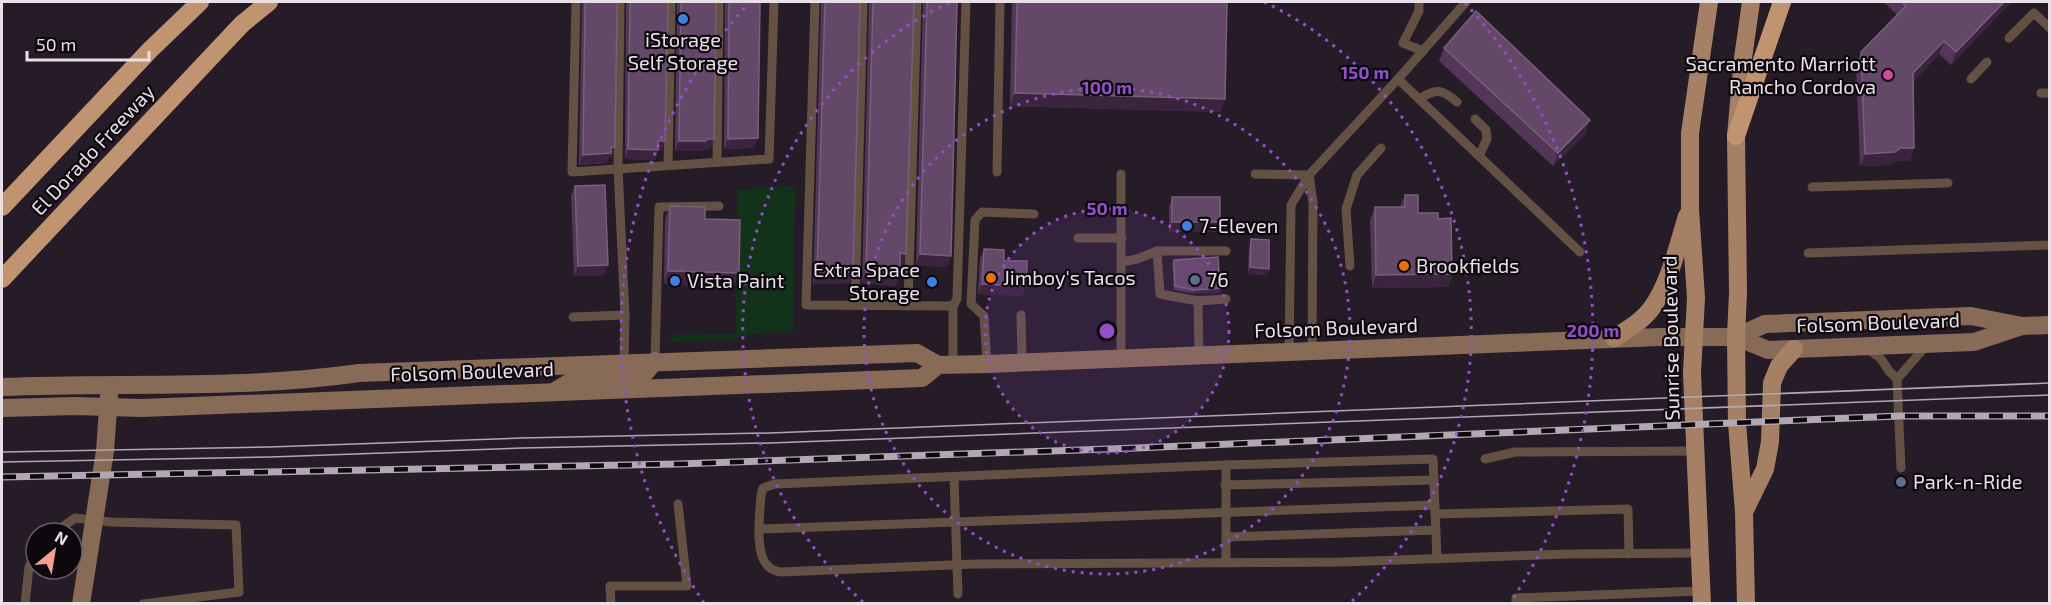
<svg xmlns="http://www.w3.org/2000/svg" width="2051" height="605" viewBox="0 0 2051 605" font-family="'Exo 2',sans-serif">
  <rect width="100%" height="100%" fill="#261c28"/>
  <path fill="#13321a" d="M795 186 793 332 748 334 735 339 671 342 672 335 736 334 737 190Z"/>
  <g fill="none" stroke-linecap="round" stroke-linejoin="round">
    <g stroke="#635143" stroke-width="9">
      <path d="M576 2 572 172 769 159 774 2"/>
      <path d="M620 2 618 168 625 315 624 362"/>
      <path d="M815 2 806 305 953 306V365"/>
      <path d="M1419 2V11L1403 43 1423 51"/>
      <path d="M2009 38 2034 13 2050 28"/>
      <path d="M1398 79 1580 252"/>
      <path d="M1971 79 1987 62"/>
      <path d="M2041 93H2050"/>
      <path d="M1419 99C1436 88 1442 89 1457 102"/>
      <path d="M1475 119 1486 130 1487 139 1479 156"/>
      <path d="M717 162 719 2"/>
      <path d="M668 165 671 2"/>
      <path d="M997 172 1000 2"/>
      <path d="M1255 174 1309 175"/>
      <path d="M1309 175 1313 202 1312 352"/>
      <path d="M1812 187 1948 183"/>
      <path d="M1078 238H1122"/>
      <path d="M1157 251 1160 294 1198 301"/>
      <path d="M1808 253 2050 245"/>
      <path d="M1122 262 1137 259 1157 251H1226"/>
      <path d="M1350 266 1346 209 1357 175 1381 148"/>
      <path d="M855 305 863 2"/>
      <path d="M908 306 917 2"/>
      <path d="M953 306 957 299 966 2"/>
      <path d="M1021 315 1022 363"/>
      <path d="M573 317 625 315"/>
      <path d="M1865 347 1881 359 1889 371 1897 379"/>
      <path d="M1289 353 1291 205 1309 175 1398 79 1466 2"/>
      <path d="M1199 356 1198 301 1226 299"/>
      <path d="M1121 359V174"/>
      <path d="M655 361 659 207 719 206"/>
      <path d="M987 364 984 316 971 304 975 220 982 212 1034 214"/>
      <path d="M1485 459 1515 452 1695 451"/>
      <path d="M1226 465 1433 459 1437 559"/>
      <path d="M1901 468 1897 379 1926 346"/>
      <path d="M954 477 958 594"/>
      <path d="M1225 485 1434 480"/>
      <path d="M1435 514 1628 509 1629 554"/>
      <path d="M760 529C985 523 1210 511 1435 505"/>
      <path d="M54 533 75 518 111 522 236 525 239 592 143 604"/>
      <path d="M1227 537 1436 530"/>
      <path d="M1226 563V465L775 484 763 488 761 495C760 513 754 553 768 566 771 570 776 571 780 572L975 564 1342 562 1568 554 1700 553"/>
      <path d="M25 604 29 567 36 553"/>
      <path d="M611 604 610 586H687L678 504"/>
      <path d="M1516 604V598L1701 591"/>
    </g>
    <g stroke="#886b56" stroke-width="18">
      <path d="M1736 337 1765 324 1971 316 2022 326 2050 325"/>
      <path d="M2 387C120 382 241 390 359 373L917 353 938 365 987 364 1660 337H1736L1768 350 1794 349 1974 342 2022 326"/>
      <path d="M557 390 577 378 644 374 655 361"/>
      <path d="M2 408 76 406 142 408 922 378 938 365"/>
      <path d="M81 604 105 451 109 396"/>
    </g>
    <g stroke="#a58064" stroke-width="18">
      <path d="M1614 338C1627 330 1642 321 1651 309 1669 285 1678 245 1687 216"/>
      <path d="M1745 510 1765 469 1770 442 1772 383 1779 366 1794 349"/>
      <path d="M1702 604 1692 373 1696 298 1690 209V133L1709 2"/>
      <path d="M1746 604 1744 512 1737 423 1736 337 1738 293 1736 136 1743 58 1751 2"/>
    </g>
    <g stroke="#c09371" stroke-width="18">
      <path d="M1736 136 1782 2"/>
      <path d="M2 207 150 50 200 2"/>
      <path d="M2 279 242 24 269 2"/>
    </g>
    <g stroke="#b1a9b2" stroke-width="1.5">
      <path d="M2 452 269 447 521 438 770 433 2050 383"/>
      <path d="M2 462 270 457 522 448 770 443 2050 395"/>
    </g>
    <defs>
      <path id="rail" d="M2 477 678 464 1136 448 1899 416H2050"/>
    </defs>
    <use href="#rail" stroke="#b1a9b2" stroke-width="7"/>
    <use href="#rail" stroke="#0d080d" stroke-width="4.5" stroke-dasharray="14" stroke-linecap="butt"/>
  </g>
  <g fill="#533658">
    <path d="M582 2H617L615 148 611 158 609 157 607 163 579 165Z"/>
    <path d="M626 2H668L662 151H658L655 160 625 159Z"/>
    <path d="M677 2H716L714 139 710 149H704L703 151H675Z"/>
    <path d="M725 2H760L754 148 724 149Z"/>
    <path d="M821 2H860L853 272 849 283 813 284Z"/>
    <path d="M869 2H914L906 254 902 265 900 264 896 286 862 283Z"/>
    <path d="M923 2H957L947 267 916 265Z"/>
    <path d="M1012 2H1227L1225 99 1220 112 1010 106Z"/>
    <path d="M1884 2H2011L1951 65 1939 54 1914 81V148L1910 161H1896L1891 165 1860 166 1856 65 1861 52 1897 15Z"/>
    <path d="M1444 48 1586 133 1553 166 1439 61Z"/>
    <path d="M575 186 608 265 604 275 574 276 571 196Z"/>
    <path d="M1405 195 1418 213 1438 219 1452 274 1448 287 1372 288 1370 220 1375 207H1400Z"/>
    <path d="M1172 197 1216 232H1169V207Z"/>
    <path d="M670 206 705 219 739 273 734 286 664 284 665 219Z"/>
    <path d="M1251 239 1269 269 1266 275 1248 274 1249 246Z"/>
    <path d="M984 249 1004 261 1026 286 1022 296 978 294 980 259Z"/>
    <path d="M1174 260 1220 288 1219 292 1193 293 1174 290 1172 263Z"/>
  </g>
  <g fill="#3a243e">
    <path d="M2004 2H2011L1951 65 1956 52Z"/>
    <path d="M1944 41 1939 54 1909 86 1913 73Z"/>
    <path d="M1015 93 1225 99 1220 112 1010 106Z"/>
    <path d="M1590 120 1586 133 1553 166 1558 153Z"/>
    <path d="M758 138 754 148 724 149 728 139Z"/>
    <path d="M714 139 710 149H704L703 151H675L679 141Z"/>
    <path d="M658 141H665L662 151H658L655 160 625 159 628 149Z"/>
    <path d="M611 147 615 148 611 158 609 157 607 163 579 165 583 155Z"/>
    <path d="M1900 148H1914L1910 161H1896L1891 165 1860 166 1865 154Z"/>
    <path d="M1172 222H1220L1216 232H1169Z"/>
    <path d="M900 253 906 254 902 265 896 264Z"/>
    <path d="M920 254 951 256 947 267 916 265Z"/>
    <path d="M608 265 604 275 574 276 578 266Z"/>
    <path d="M1250 267 1269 269 1266 275 1248 274Z"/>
    <path d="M668 271 739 273 734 286 664 284Z"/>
    <path d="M853 272 849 283 813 284 817 273Z"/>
    <path d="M866 272 900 275 896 286 862 283Z"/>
    <path d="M1452 274 1448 287 1372 288 1376 275Z"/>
    <path d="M982 284 1026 286 1022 296 978 294Z"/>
    <path d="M1220 288 1219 292 1193 293 1194 290Z"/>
  </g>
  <g fill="#634867" stroke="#78607b" stroke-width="1.5">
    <path d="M585 2H617L615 148 611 147V153L583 155Z"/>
    <path d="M630 2H668L665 141H658V150L628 149Z"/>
    <path d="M681 2H716L714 139H707L706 141H679Z"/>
    <path d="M729 2H760L758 138 728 139Z"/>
    <path d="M825 2H860L853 272 817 273Z"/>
    <path d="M873 2H914L906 254 900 253V275L866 272Z"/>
    <path d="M927 2H957L951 256 920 254Z"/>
    <path d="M1017 2H1227L1225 99 1015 93Z"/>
    <path d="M1902 2H2004L1956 52 1944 41 1913 73 1914 148H1900L1895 152 1865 154 1861 52 1906 6Z"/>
    <path d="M1476 11 1590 120 1558 153 1444 48Z"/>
    <path d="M605 185 608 265 578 266 575 186Z"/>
    <path d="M1405 195H1418V213H1438V219L1451 218 1452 274 1376 275 1375 207H1405Z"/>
    <rect x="1172" y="197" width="48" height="25"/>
    <path d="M670 206 705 207V219L740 220 739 273 668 271Z"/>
    <path d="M1251 239 1269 240V269L1250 267Z"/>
    <path d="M984 249 1004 250V261H1027L1026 286 982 284Z"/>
    <path d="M1218 257 1220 288 1194 290 1175 286 1174 260Z"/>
  </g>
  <circle cx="1107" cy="331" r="122" fill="#9150c7" fill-opacity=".12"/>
  <g fill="none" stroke="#9150c7" stroke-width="3" stroke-dasharray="3 6">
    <circle cx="1107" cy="331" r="122"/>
    <circle cx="1107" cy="331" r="243"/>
    <path d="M863 602A365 365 0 0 1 950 2M1264 2A365 365 0 0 1 1351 602"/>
    <path d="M704 603A486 486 0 0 1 749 3M1465 3A486 486 0 0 1 1510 603"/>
  </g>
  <g fill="#3f7fe0" stroke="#0d080d" stroke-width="2">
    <circle cx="683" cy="19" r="6"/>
    <circle cx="1187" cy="226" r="6"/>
    <circle cx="675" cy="281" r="6"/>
    <circle cx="932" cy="282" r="6"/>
  </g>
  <circle fill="#d1479c" stroke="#0d080d" stroke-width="2" cx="1888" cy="75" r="6"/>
  <g fill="#e8710a" stroke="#0d080d" stroke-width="2">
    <circle cx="1404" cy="266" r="6"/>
    <circle cx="991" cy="278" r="6"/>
  </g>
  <g fill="#5c6f8a" stroke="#0d080d" stroke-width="2">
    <circle cx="1195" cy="280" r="6"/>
    <circle cx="1901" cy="482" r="6"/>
  </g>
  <g text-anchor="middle" stroke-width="4.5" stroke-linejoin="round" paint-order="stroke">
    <g font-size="20" fill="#e7e0e7" stroke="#0d080d" text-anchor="start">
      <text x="683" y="47" text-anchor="middle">iStorage<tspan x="683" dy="23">Self Storage</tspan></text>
      <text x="1876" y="71" text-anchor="end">Sacramento Marriott<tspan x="1876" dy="23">Rancho Cordova</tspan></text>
      <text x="1199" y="233">7-Eleven</text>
      <text x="1416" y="273">Brookfields</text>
      <text x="920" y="277" text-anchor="end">Extra Space<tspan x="920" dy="23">Storage</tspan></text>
      <text x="1003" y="285">Jimboy's Tacos</text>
      <text x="1207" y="287">76</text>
      <text x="687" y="288">Vista Paint</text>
      <text x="1913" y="489">Park-n-Ride</text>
    </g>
    <g font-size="20" fill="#e7e0e7" stroke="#0d080d">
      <text transform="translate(93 150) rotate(-47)" y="7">El Dorado Freeway</text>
      <text transform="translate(1878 323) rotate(-2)" y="7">Folsom Boulevard</text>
      <text transform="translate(1336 328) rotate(-2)" y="7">Folsom Boulevard</text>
      <text transform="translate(1671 338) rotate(-91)" y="7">Sunrise Boulevard</text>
      <text transform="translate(472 372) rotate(-2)" y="7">Folsom Boulevard</text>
    </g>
  </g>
  <circle cx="1107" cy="331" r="9" fill="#9150c7" stroke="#0d080d" stroke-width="3"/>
  <g font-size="18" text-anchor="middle" font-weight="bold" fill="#9150c7" stroke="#0d080d" stroke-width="4.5" stroke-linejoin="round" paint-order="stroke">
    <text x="1365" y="79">150 m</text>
    <text x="1107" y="94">100 m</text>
    <text x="1107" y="215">50 m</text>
    <text x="1593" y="337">200 m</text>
  </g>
  <rect width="2051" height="605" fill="none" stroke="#e7e0e7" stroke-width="6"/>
  <g transform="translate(54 551) rotate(30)"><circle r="28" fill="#0d080d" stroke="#645e64" stroke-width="1.5"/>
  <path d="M0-4.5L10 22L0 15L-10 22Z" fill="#f59d8e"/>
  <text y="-9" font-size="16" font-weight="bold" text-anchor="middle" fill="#e7e0e7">N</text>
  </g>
  <path d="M27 51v9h122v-9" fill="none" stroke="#e7e0e7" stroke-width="3"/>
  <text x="36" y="51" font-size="18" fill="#e7e0e7" stroke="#0d080d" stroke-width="4.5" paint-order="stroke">50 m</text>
</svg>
